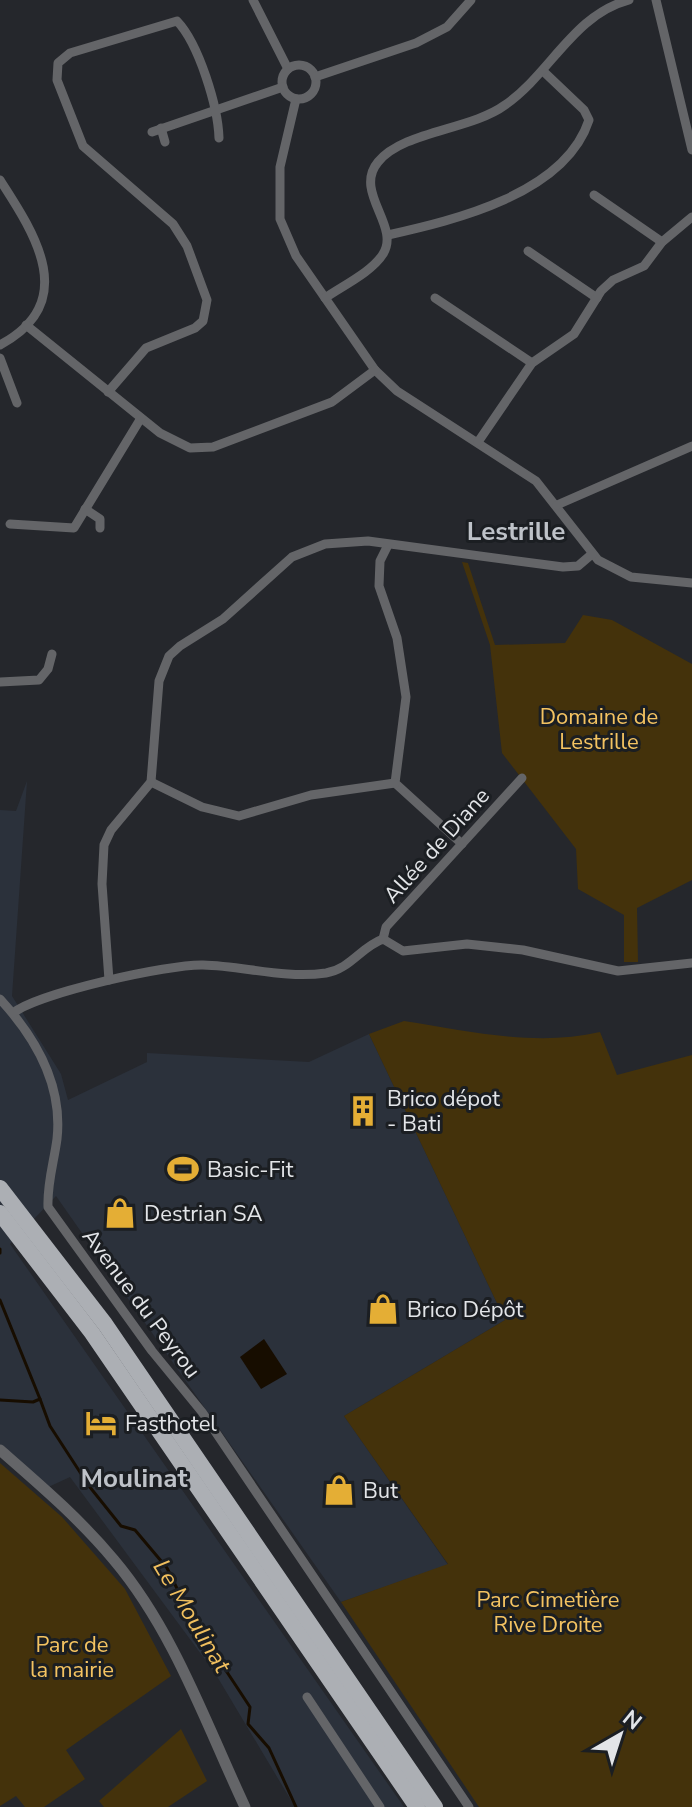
<svg xmlns="http://www.w3.org/2000/svg" width="692" height="1807" viewBox="0 0 692 1807" font-family="'Nunito Sans',sans-serif">
  <rect width="100%" height="100%" fill="#25272c"/>
  <path fill="#2b313b" d="M27 781 12 996 61 1074 68 1100 147 1062V1053L309 1062 369 1034 505 1320 344 1416 448 1565 341 1602 56 1196 10 1244 404 1807H295L215 1673 70 1477 44 1489 0 1450V810L16 811Z"/>
  <g fill="#44320b">
    <path d="M462 562 468 563 495 645 565 643 583 615 612 620 692 664V880L637 908 638 962H624V915L578 889 576 849 502 753 490 645Z"/>
    <path d="M404 1021C468 1031 536 1047 600 1032L617 1075 692 1055V1807H479L341 1602 448 1564 344 1416 505 1320 369 1034Z"/>
    <path d="M0 1463 62 1517 125 1589 171 1676 66 1750 85 1779 44 1807H25L16 1796 0 1806Z"/>
    <path d="M181 1729 207 1781 168 1807H104L99 1801Z"/>
  </g>
  <path fill="#170d00" d="M264 1339 287 1374 261 1389 240 1357Z"/>
  <g fill="none" stroke-linecap="round" stroke-linejoin="round">
    <g stroke="#170d00" stroke-width="3">
      <path d="M0 1249V1253"/>
      <path d="M0 1300 40 1399 33 1402 0 1400"/>
      <path d="M40 1399 50 1426 89 1486 121 1526 135 1530 167 1568 205 1646 217 1657 250 1707 248 1724 269 1748 296 1807"/>
    </g>
    <g stroke="#646568" stroke-width="9">
      <path d="M253 0 288 69"/>
      <path d="M656 0 692 150"/>
      <circle cx="299" cy="82" r="17"/>
      <path d="M315 77 416 43 447 27 471 0"/>
      <path d="M296 99 280 167V219L296 256 375 370 397 391 536 481 598 560 631 577 692 583"/>
      <path d="M161 128 165 142"/>
      <path d="M152 132 283 87"/>
      <path d="M0 180C35 234 80 302 0 345"/>
      <path d="M594 195 662 242"/>
      <path d="M388 235C455 220 565 194 589 120L584 110 543 71"/>
      <path d="M528 251 597 298"/>
      <path d="M325 298C342 286 372 272 383 254 401 226 353 192 378 162 403 131 471 130 505 105 551 73 573 15 629 0"/>
      <path d="M435 298 532 363"/>
      <path d="M26 325 160 433 190 448 213 447 332 402 375 370"/>
      <path d="M0 358 17 403"/>
      <path d="M108 392 146 348 195 328 203 321 207 300 187 246 173 224 83 146 57 80 58 63 70 53 177 21C199 44 218 107 219 138"/>
      <path d="M478 442 532 363 574 334 601 291 613 280 644 266 662 242 692 217"/>
      <path d="M557 505 692 446"/>
      <path d="M85 509 100 519V528"/>
      <path d="M10 524 74 528 141 418"/>
      <path d="M387 547 380 561 379 586 397 638 406 697 395 783 462 844"/>
      <path d="M0 682 39 680 48 669 52 654"/>
      <path d="M151 782 202 807 239 816 311 795 395 783"/>
      <path d="M383 939 386 927 522 778"/>
      <path d="M109 980 102 884 104 845 111 830 151 782 159 681 169 656 180 646 223 619 292 557 325 544 368 541 563 567 578 566 592 554"/>
      <path d="M0 999C35 1037 63 1085 57 1139 54 1162 47 1183 48 1207L152 1351 202 1412 469 1807"/>
      <path d="M13 1013C38 993 169 964 203 965 244 966 284 979 326 973 350 969 361 947 383 939L403 951 467 944 523 950 618 971 692 963"/>
      <path d="M307 1697 380 1807"/>
    </g>
    <path stroke="#646568" stroke-width="11" d="M0 1450C40 1485 80 1519 114 1560 174 1631 206 1724 245 1807"/>
    <g stroke="#acafb4" stroke-width="16">
      <path d="M0 1188 105 1324 435 1807"/>
      <path d="M0 1213 92 1333 417 1807"/>
    </g>
  </g>
  <defs>
    <symbol id="building-bare" viewBox="-9 -9 18 18"><path d="M-4-6H4V6H1V3H-1V6H-4ZM-2.5-4.3h1.7v1.8h-1.7ZM.8-4.3h1.7v1.8H.8ZM-2.5-1h1.7V.8h-1.7ZM.8-1h1.7V.8H.8Z" fill="#e4ae35" stroke="#1b1e22" stroke-width="2.5" paint-order="stroke"/></symbol>
    <symbol id="stadium-bare" viewBox="-9 -9 18 18"><path d="M0-5a6.5 5 0 1 0 0 10a6.5 5 0 1 0 0-10ZM-3.5-1.8h7v3.6h-7Z" fill="#e4ae35" stroke="#1b1e22" stroke-width="2.5" paint-order="stroke"/></symbol>
    <symbol id="shop-bare" viewBox="-9 -9 18 18"><path d="M-5-2.5h2.3a2.7 3.5 0 0 1 5.4 0H5L5.5 6h-11ZM-1.5-2.5h3a1.5 2.3 0 0 0-3 0Z" fill="#e4ae35" stroke="#1b1e22" stroke-width="2.5" paint-order="stroke"/></symbol>
    <symbol id="hotel-bare" viewBox="-9 -9 18 18"><path d="M-6-4.5h1.5V1H6V5H4.5V3h-9V5H-6ZM-4 0a1.8 1.8 0 1 1 3.6 0ZM.5 0V-2.5h3Q6-2.5 6 0Z" fill="#e4ae35" stroke="#1b1e22" stroke-width="2.5" paint-order="stroke"/></symbol>
  </defs>
  <g fill-rule="evenodd">
    <use href="#building-bare" x="341" y="1089" width="44" height="44"/>
    <use href="#stadium-bare" x="161" y="1147" width="44" height="44"/>
    <use href="#shop-bare" x="98" y="1191" width="44" height="44"/>
    <use href="#shop-bare" x="361" y="1287" width="44" height="44"/>
    <use href="#hotel-bare" x="79" y="1401" width="44" height="44"/>
    <use href="#shop-bare" x="317" y="1468" width="44" height="44"/>
  </g>
  <g text-anchor="middle" stroke-width="6" stroke-linejoin="round" paint-order="stroke">
    <g font-size="22" fill="#f4c361" stroke="#1b1e22">
      <text x="599" y="724">Domaine de<tspan x="599" dy="25">Lestrille</tspan></text>
      <text x="548" y="1607">Parc Cimetière<tspan x="548" dy="25">Rive Droite</tspan></text>
      <text x="72" y="1652">Parc de<tspan x="72" dy="25">la mairie</tspan></text>
    </g>
    <g font-size="22" fill="#e3e5e8" stroke="#1b1e22">
      <text transform="translate(436 845) rotate(-48)" y="8">Allée de Diane</text>
      <text transform="translate(142 1303) rotate(53)" y="8">Avenue du Peyrou</text>
    </g>
    <g font-size="22" fill="#e3e5e8" stroke="#1b1e22" text-anchor="start">
      <text x="387" y="1106">Brico dépot<tspan x="387" dy="25">- Bati</tspan></text>
      <text x="207" y="1177">Basic-Fit</text>
      <text x="144" y="1221">Destrian SA</text>
      <text x="407" y="1317">Brico Dépôt</text>
      <text x="125" y="1431">Fasthotel</text>
      <text x="363" y="1498">But</text>
    </g>
    <g font-size="24" font-style="italic" fill="#f0bf5e" stroke="#1b1e22">
      <text transform="translate(192 1616) rotate(59)" y="8">Le Moulinat</text>
    </g>
    <g font-size="26" font-weight="bold" fill="#bec2c8" stroke="#1b1e22">
      <text x="516" y="540">Lestrille</text>
      <text x="134" y="1487">Moulinat</text>
    </g>
  </g>
  <g transform="translate(620 1735) rotate(39)" stroke="#1b1e22" stroke-width="6" paint-order="stroke">
  <path d="M0-6L14 30L0 20L-14 30Z" fill="#e3e5e8"/>
  <text y="-12" font-size="22" font-weight="bold" text-anchor="middle" fill="#e3e5e8">N</text>
  </g>
</svg>
